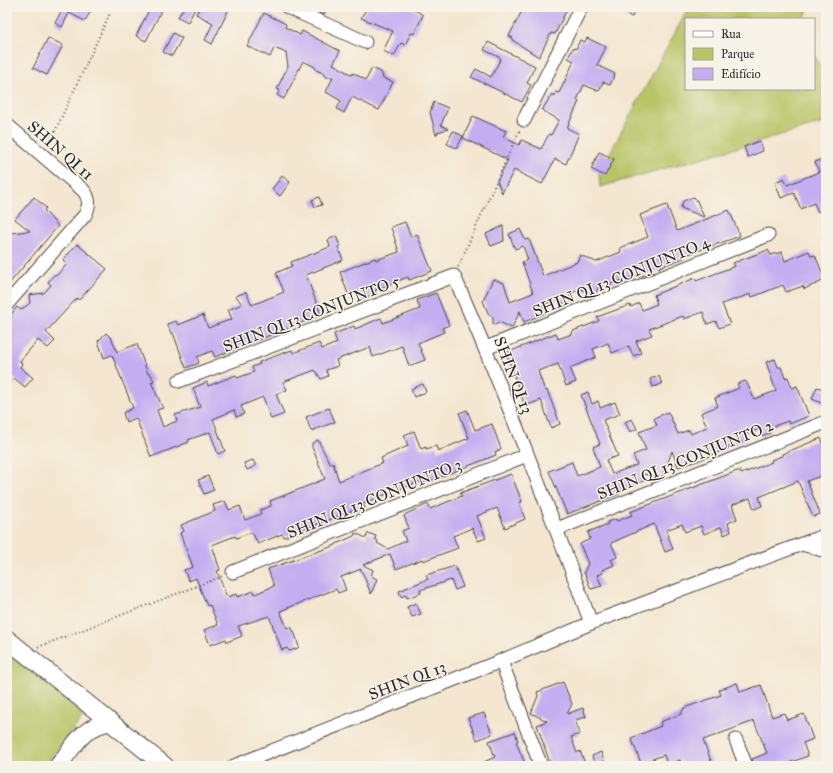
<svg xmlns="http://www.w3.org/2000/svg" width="833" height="773" viewBox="0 0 833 773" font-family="'IM FELL Great Primer',serif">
  <rect width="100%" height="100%" fill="#f7f3e8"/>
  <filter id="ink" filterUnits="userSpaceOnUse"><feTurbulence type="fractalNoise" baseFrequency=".025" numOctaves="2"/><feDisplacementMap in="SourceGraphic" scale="8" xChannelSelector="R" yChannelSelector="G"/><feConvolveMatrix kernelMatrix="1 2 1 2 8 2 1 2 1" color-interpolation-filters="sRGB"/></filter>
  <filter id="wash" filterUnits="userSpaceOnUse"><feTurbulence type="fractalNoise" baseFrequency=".012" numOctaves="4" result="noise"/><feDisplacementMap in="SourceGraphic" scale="16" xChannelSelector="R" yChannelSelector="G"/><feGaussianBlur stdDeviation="0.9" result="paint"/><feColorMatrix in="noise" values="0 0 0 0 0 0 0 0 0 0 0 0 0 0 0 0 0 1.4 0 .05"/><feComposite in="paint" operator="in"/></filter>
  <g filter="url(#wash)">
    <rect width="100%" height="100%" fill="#f4e6d0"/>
    <g fill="#b8c466" stroke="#727848">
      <path d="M689 7H809L804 19H686V89H814V52L826 82V122L600 187 599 173Z"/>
      <path d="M7 652 85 715 44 766H7Z"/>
    </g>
    <g id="blocks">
      <g fill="#c4aef1">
        <path d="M57 7H93L85 21 69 13 62 27 55 23 62 10Z"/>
        <path d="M149 7H163L146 41 136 36 148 12Z"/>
        <path d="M184 7H196L188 22 178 17Z"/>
        <path d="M200 7H230L212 44 205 40 213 23 196 14Z"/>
        <path d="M307 7H328L324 15Z"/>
        <path d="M367 7H410L423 15 414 34 411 33 405 45 401 43 394 56 383 51 393 31 361 18Z"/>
        <path d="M524 7H568L555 34 551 33 539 57 512 40 513 38 509 36Z"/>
        <path d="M611 7H636L632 17Z"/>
        <path d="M264 13 286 24 285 27 300 35 302 31 340 51 333 64 352 75 353 73 366 80 372 68 381 72 383 78 393 82 379 110 352 97 344 113 337 109 341 101 326 92 333 77H325L323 73 316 70 315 67 303 61 284 99 277 95 280 90 277 89 278 87 288 66 286 53 274 48 270 57 247 46Z"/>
        <path d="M173 33 182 38 172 56 163 52Z"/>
        <path d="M48 38 63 45 47 75 33 68Z"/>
        <path d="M587 38 606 47 597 65 615 74 610 85 603 82 599 91 584 85 577 100 579 101 576 108 567 128 579 134 566 164 555 159 542 184 514 170 502 193 497 181 508 160 463 138 473 116 506 131 503 137 519 145 522 140 541 149 549 134 551 135 559 120 542 110 552 94 555 96 556 92 559 93 563 85 574 61 568 58 573 48 576 49 580 40 585 42Z"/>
        <path d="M488 42 535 66 527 83 531 85 522 102 471 77 476 69 491 77 501 58 484 50Z"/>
        <path d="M434 102 448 108 441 125 448 129 438 132 436 135 430 112Z"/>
        <path d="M453 131 463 136 457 148 447 144Z"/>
        <path d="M759 141 763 151 748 157 744 147Z"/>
        <path d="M599 152 614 159 605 176 591 169Z"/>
        <path d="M826 158V208L818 212 814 203 801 209 794 193 781 198 775 182 784 178 787 185 819 172 815 162Z"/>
        <path d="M282 176 290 182 280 196 272 189Z"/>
        <path d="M34 197 46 208 44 210 58 226 7 286V242L10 245V233L30 231 15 219Z"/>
        <path d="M319 197 322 205 315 207 312 200Z"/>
        <path d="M694 197 697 201 704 217 681 208 683 201Z"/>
        <path d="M667 205 677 231 729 210 740 236 683 256 684 258 659 267 660 270 639 277 638 275 611 284 601 282 595 295 581 289 569 294 572 303 564 306 563 302 559 303 558 299 543 305 546 313 524 322 520 311 512 328 499 322 493 325V317L489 315 483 301 493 279 504 283 510 302 533 293 522 262 528 260 523 246 515 249 509 234 520 229 525 240 529 239 543 276 577 262 580 255 596 262 621 252 620 248 648 237 640 215Z"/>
        <path d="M405 222 411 237 417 234 432 271 409 280 408 277 375 290 376 293 359 300 355 291 348 294 340 272 375 258 376 260 399 252 391 227Z"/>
        <path d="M503 226 504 241 491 246 486 234Z"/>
        <path d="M336 236 340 246 338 247 343 260 306 275 321 315 215 357 212 351 197 357 199 363 186 368 173 333H171L167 324 176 321 178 325 203 315 208 328 232 319 228 310 242 304 236 296 246 292 252 305 284 292 276 273 292 266 291 262 330 247 328 240Z"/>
        <path d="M77 244 107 269 79 300 77 298 46 332 55 341 48 348 38 340 20 361 22 364 20 367 33 378 25 387 14 378 7 386V323L12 317 10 316 17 307 21 310 30 303 29 295 44 293 51 285 48 282 55 274 57 275 67 264 63 260Z"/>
        <path d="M768 250 771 255 782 252 785 261 809 251 811 256 815 255 825 280 804 289 803 286 786 292 783 285 752 297 751 294 722 304 730 324 719 328 716 321 707 324 703 312 684 319 683 316 649 329 652 335 636 341 641 353 633 356 629 346 612 353 608 343 593 349 596 357 570 368 576 382 566 386 558 364 538 371 545 391 547 390 560 424 551 428 541 400 525 406 506 353 556 333 558 339 572 334 573 331 599 321 597 317 630 305 631 307 639 303 642 310 657 304 654 295 695 278 696 281 735 266 733 263Z"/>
        <path d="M436 293 449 325 442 328 444 332 418 343 425 360 409 366 402 346 373 357 370 347 336 360 338 366 326 370 328 376 321 379 315 370 283 382 287 390 276 394 284 414 271 419 263 397 241 406 244 414 236 417 234 410 213 419 225 451 218 454 210 432 188 440 189 442 151 457 136 418 126 422 123 413 133 408 112 355 104 358 98 341 106 333 112 339 117 352 137 344 148 374 150 373 154 381 151 382 163 408 157 410 163 427 177 421 175 415 200 407 193 388 207 382 208 386 236 375 237 378 254 372 252 367 260 364 259 362 292 350 293 353 319 343 322 349 337 343 334 334 354 326 355 329 381 318 383 323 420 309 417 300Z"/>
        <path d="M775 359 778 367H781L785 378 788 377 792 388 797 386 809 416 789 424 788 421 768 428 770 433 762 436 759 429 745 434 747 440 698 461 678 467 672 451 666 468H664L663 477 641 474 644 481 618 491 619 494 567 514 549 471 572 462 577 476 600 467 593 447 600 444 581 395 588 392 592 404 598 401 600 408 615 402 620 414 603 420 618 456 606 460 612 474 637 465 633 455 646 450 639 432 657 425 654 418 668 412 678 434 689 430 691 434 707 427 701 413 718 406 715 398 739 388 737 384 745 381 747 383 754 399 776 391 766 362Z"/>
        <path d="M659 376 662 384 653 387 650 379Z"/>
        <path d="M423 384 426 392 414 397 411 389Z"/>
        <path d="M817 387 826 390V405L812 399Z"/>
        <path d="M329 408 335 422 311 431 306 417Z"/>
        <path d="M467 410 475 430 492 424 501 449 495 452 496 455 438 478 423 483 422 481 394 491 363 504 365 508 355 512 354 510 293 534 284 537 282 534 258 544 252 532 236 538 235 536 212 545 220 570 217 571 226 595 228 597 236 594 237 597 254 591 255 594 274 586 268 569 336 545V544L354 536 355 533 366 538 368 533 376 536 375 539 378 541 377 543 388 549 406 541 402 531 409 528 404 516 406 514 428 504 430 509 462 496 460 493 511 474 522 502 519 503 525 519 505 528 497 508 477 516 486 538 478 541 472 528 453 536 458 548 423 561V559L396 569 390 554 363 565 373 570 371 576 377 579 371 594 361 569 341 577 346 590 338 593 336 589 280 611 287 628 291 627 295 634 299 647 296 649 289 651 287 648 282 650 269 616 238 626 242 636 227 642 226 639 210 645 204 630 218 625 210 605 207 606 196 578 189 581 184 570 193 567 180 533 184 531 181 525 215 511 213 505 225 501 229 510 240 506 245 520 261 514 260 510 271 506 270 501 325 479 312 447V443L318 440 330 464 333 463 339 481 383 463 381 458 408 446 404 435 414 431 421 449 426 447V449L436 446 438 451 469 438 459 413Z"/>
        <path d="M632 419 637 429 630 432 625 422Z"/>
        <path d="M821 438 826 449V474L807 481 820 514 813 517 798 481 759 497 762 506 754 509 750 498 732 505 737 519 728 523 731 532 724 535 721 527 704 534 701 526 685 532 682 524 666 530 673 549 665 552 654 524 611 543 617 557 611 560 614 565 602 570 603 573 597 575 602 586 591 589 584 572 588 564 580 544 590 539 588 532 608 524 607 522 616 519 617 521 632 515 630 512 737 471H740L741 474 772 462 771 460 782 456V454Z"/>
        <path d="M253 460 256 466 247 470 244 463Z"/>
        <path d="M208 476 214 490 204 494 198 480Z"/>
        <path d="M455 566 463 587 455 590 451 580 420 590 421 593 407 598 406 595 401 597 399 591 428 579 426 575Z"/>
        <path d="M416 603 421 614 412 617 407 607Z"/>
        <path d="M563 682 572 704 567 714 583 708 586 717 575 720 580 734 571 737 577 753 580 751 586 766H551L537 725 547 721 531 713 538 696 537 692Z"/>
        <path d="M737 683 740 692 761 685 772 717 784 713 787 720 804 714 813 739 803 743 808 756 789 763 790 766H754L752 759 767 753 754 721 703 740 713 766H682L680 760 667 765 664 755 641 763 631 738 661 726 660 722 681 714 684 708 721 695 719 690Z"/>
        <path d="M484 713 492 734 477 740 468 718Z"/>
        <path d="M515 732 518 741 516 742 526 766H475L495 757 489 741Z"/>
        <path d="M601 752 606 766H595L592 756Z"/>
      </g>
    </g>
  </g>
  <g filter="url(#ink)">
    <use href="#blocks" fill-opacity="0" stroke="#494744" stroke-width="1"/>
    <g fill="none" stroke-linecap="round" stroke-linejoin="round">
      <defs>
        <g id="minor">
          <path d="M287 7 365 42"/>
          <path d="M524 120 581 7"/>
          <path d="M7 125 83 190C90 198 90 205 85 215L7 304"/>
          <path d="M486 348 768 235"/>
          <path d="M179 381 454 276C504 390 548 506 591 623"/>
          <path d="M557 529 826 422"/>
          <path d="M802 544 826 551"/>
          <path d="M233 572 527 455"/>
          <path d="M501 661 541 766"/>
          <path d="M736 740 746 766"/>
          <path d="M234 766 501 661 591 623 826 535"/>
        </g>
        <g id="major">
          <path d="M7 639 165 766"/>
          <path d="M58 766C74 746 83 726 110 722"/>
        </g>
      </defs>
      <use href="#minor" stroke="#494744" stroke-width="15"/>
      <use href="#major" stroke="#494744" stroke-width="19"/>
      <g stroke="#494744" stroke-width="2" stroke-dasharray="1 3" stroke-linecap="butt">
        <path d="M48 146 113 7"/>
        <path d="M458 267 520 129"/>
        <path d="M38 647 223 576"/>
      </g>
      <use href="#minor" stroke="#fff" stroke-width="13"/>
      <use href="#major" stroke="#fff" stroke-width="17"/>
    </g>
  </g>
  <g text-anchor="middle" stroke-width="3" stroke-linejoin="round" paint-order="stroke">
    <g font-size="16" fill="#2b2b2b" stroke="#f7f3e8">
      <text transform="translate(61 150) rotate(41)" y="6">SHIN QI 11</text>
      <text transform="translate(621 276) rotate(-22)" y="6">SHIN QI 13 CONJUNTO 4</text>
      <text transform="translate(311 313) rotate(-21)" y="6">SHIN QI 13 CONJUNTO 5</text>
      <text transform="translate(514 375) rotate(69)" y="6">SHIN QI 13</text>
      <text transform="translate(685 459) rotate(-22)" y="6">SHIN QI 13 CONJUNTO 2</text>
      <text transform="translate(374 498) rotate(-22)" y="6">SHIN QI 13 CONJUNTO 3</text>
      <text transform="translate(407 680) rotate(-21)" y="6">SHIN QI 13</text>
    </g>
  </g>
  <rect width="833" height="773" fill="none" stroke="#f7f3e8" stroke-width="24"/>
  <rect x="685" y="18" width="130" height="72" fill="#f7f3e8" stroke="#a5a39c"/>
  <rect x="693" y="31" width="20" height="6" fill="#ffffff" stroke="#a5a39c"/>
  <text x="721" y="38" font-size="12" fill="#2b2b2b">Rua</text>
  <rect x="693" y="48" width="20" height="12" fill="#b8c466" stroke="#a5a39c"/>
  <text x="721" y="58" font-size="12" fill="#2b2b2b">Parque</text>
  <rect x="693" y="68" width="20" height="12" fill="#c4aef1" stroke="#a5a39c"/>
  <text x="721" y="78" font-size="12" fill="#2b2b2b">Edifício</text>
</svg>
